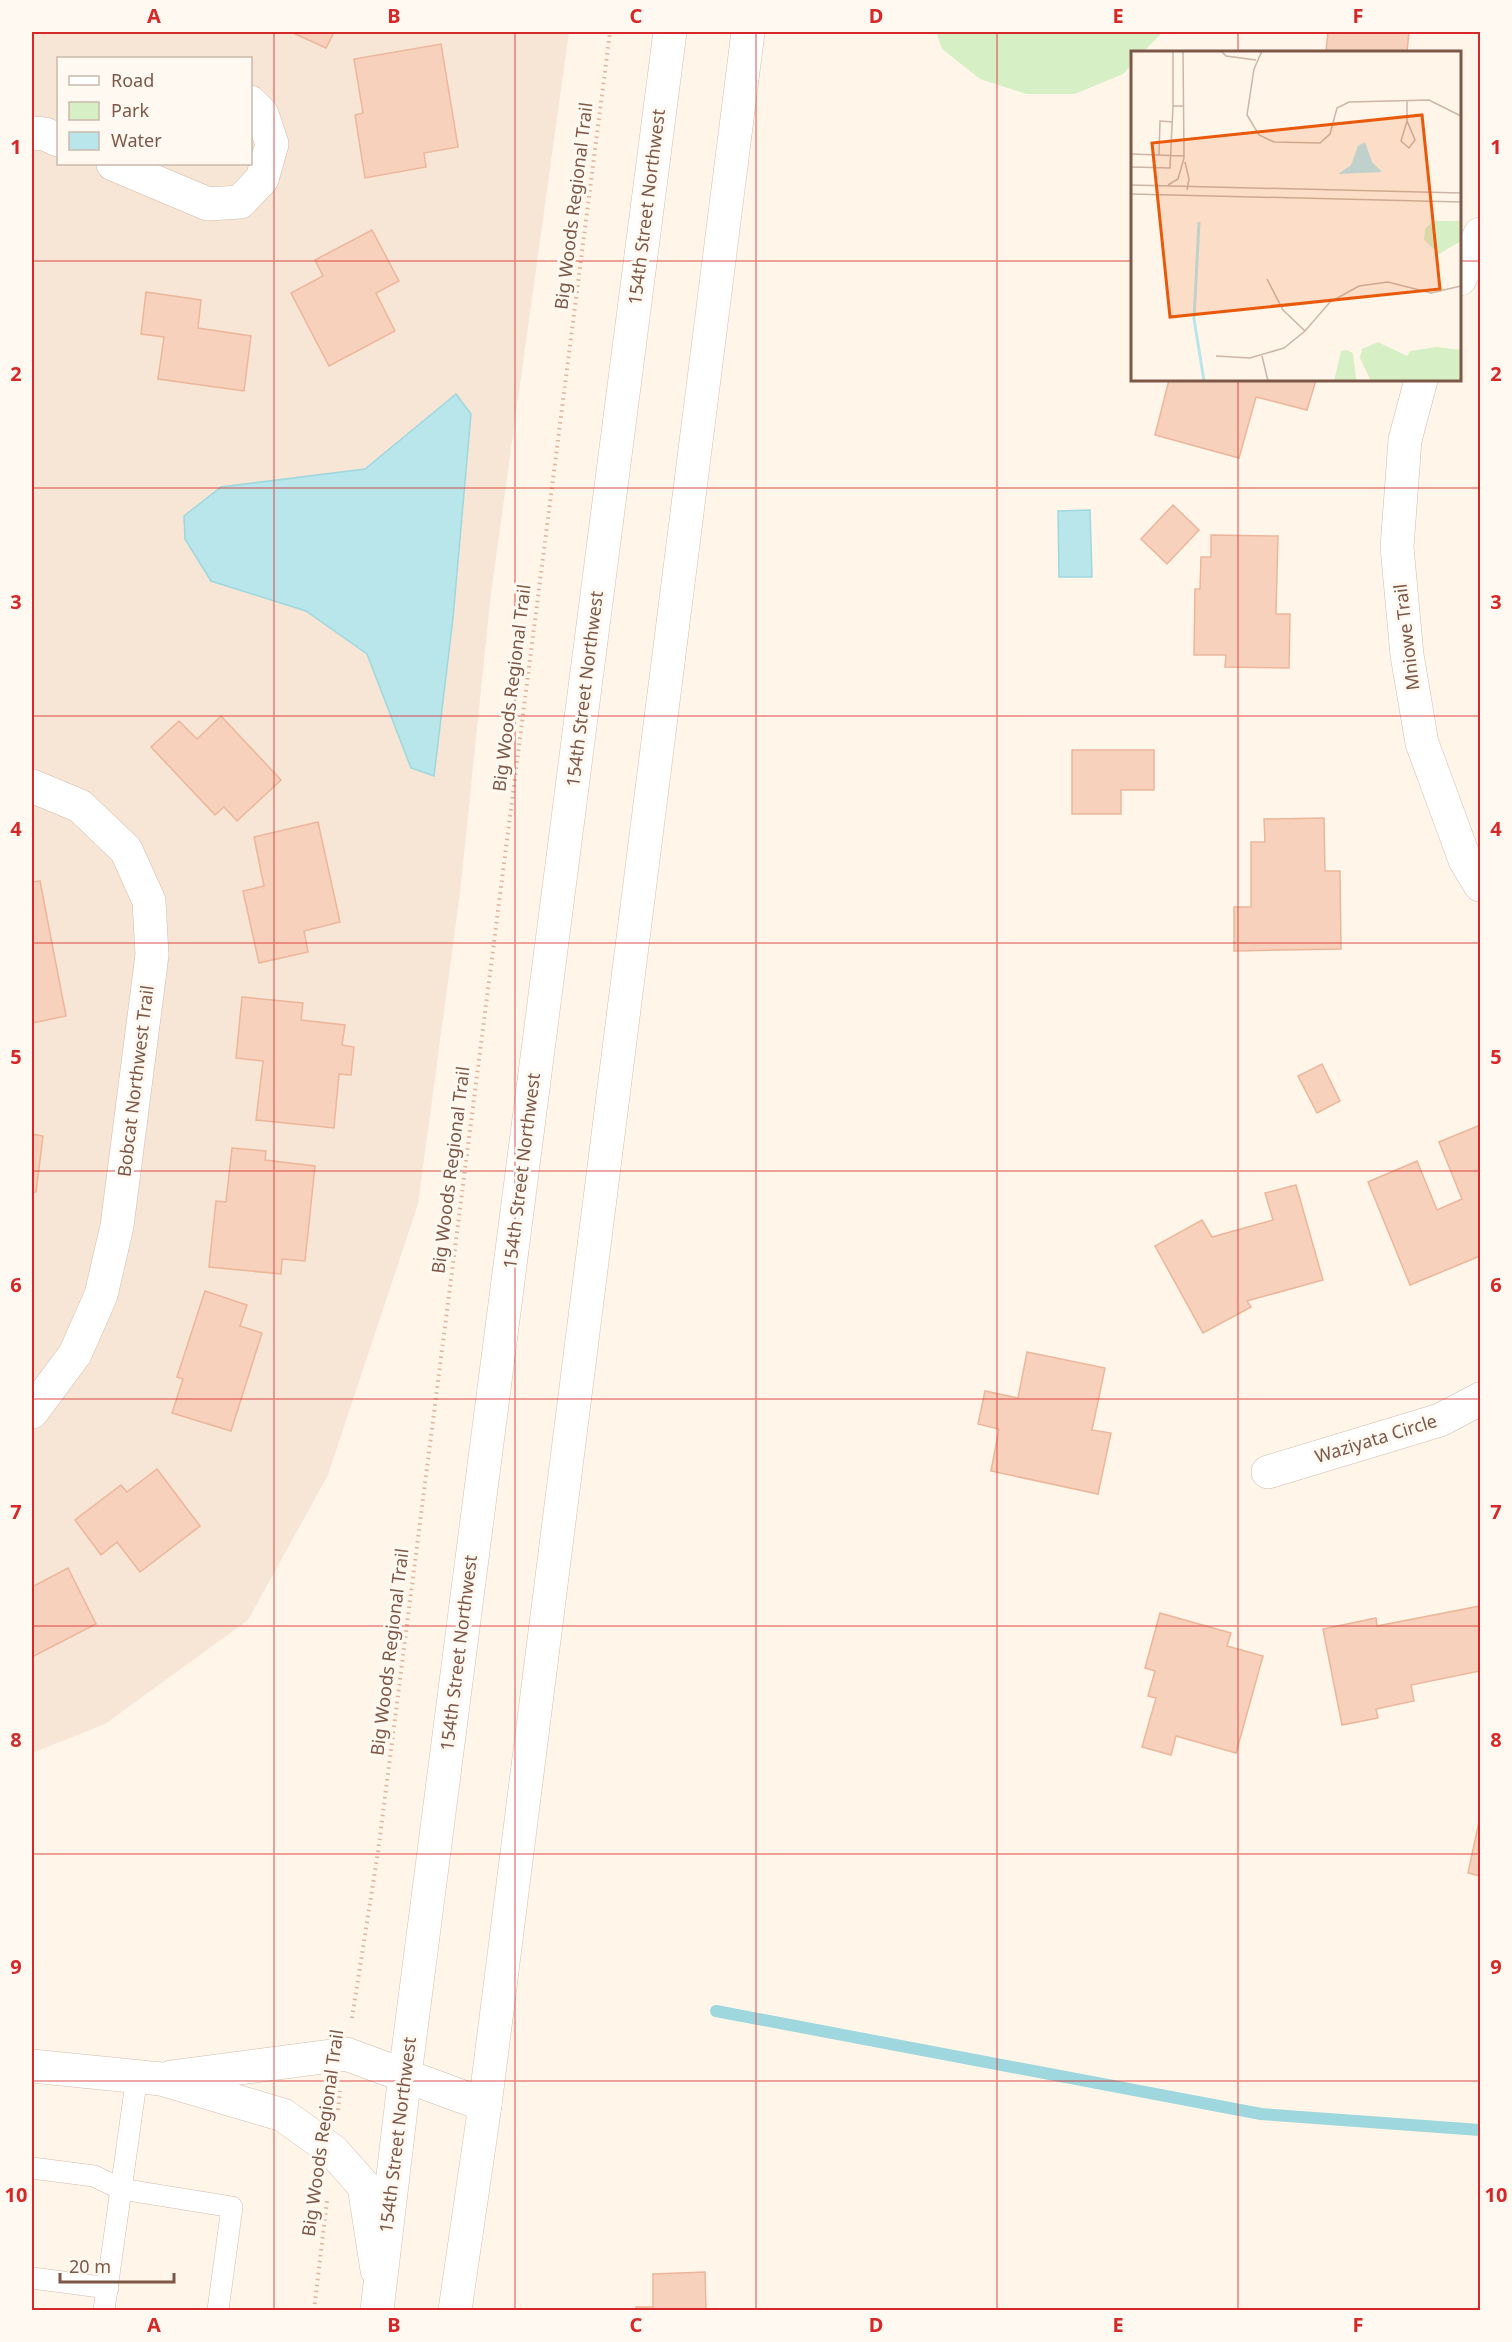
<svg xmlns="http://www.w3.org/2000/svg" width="1512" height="2342" viewBox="0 0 1512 2342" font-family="'Noto Sans',sans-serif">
  <rect width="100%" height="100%" fill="#fff5e8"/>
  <path fill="#f7e6d5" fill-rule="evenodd" d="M32 32H569L491 593 460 893 418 1204 328 1475 248 1620 105 1724 32 1753ZM58 58H250V164H58Z"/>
  <path fill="#d7efc4" d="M936 32H1163L1143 52H1132V64L1123 74 1075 94H1027L980 79 942 49Z"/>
  <g fill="#b9e6eb" stroke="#9ed7de" stroke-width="1.5">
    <path d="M456 394 471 414 453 618 434 776 411 768 367 654 306 611 211 581 185 539 184 516 221 487 365 469Z"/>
    <path d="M1090 510 1092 577H1059L1058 511Z"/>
  </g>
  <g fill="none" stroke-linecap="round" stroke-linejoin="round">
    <path stroke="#9ed7de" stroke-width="12" d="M716 2011 1261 2114 1480 2130"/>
  </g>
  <g fill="#f7d1bc" stroke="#ecb69b" stroke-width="1.5">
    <path d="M291 32H334L326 48Z"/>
    <path d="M1328 32H1409L1407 52H1326Z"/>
    <path d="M441 44 458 147 424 153 426 167 365 178 355 115 363 113 354 59Z"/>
    <path d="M372 230 399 281 376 293 395 331 329 366 291 293 323 276 315 260Z"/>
    <path d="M146 292 201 300 198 328 251 336 244 391 158 379 164 337 141 334Z"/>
    <path d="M1169 380H1316L1307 410 1256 397 1239 458 1155 435Z"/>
    <path d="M1173 505 1199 530 1167 564 1141 539Z"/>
    <path d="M1211 535 1278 536 1276 614H1290L1289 668 1225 667 1226 655H1194L1195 589H1200L1201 557H1211Z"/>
    <path d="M221 716 281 780 237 821 224 807 215 815 151 747 179 721 197 739Z"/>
    <path d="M1072 750H1154V790H1121V814H1072Z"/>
    <path d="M1324 818 1325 871H1340L1341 949 1234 951V907H1251V842H1265L1264 819Z"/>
    <path d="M318 822 340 922 304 931 308 952 259 963 243 891 264 886 254 837Z"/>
    <path d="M40 881 66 1016 32 1023V882Z"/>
    <path d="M242 997 303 1003 301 1020 345 1025 342 1045 354 1047 351 1075 339 1074 334 1128 256 1120 263 1061 236 1058Z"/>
    <path d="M1322 1064 1340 1101 1317 1113 1298 1076Z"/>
    <path d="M1480 1125V1256L1410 1285 1368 1182 1417 1161 1437 1210 1462 1199 1439 1142Z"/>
    <path d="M32 1134 43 1136 36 1192H32Z"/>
    <path d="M232 1148 266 1151 265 1160 315 1166 305 1261 282 1259 281 1274 209 1267 216 1201 226 1202Z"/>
    <path d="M1296 1185 1323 1280 1247 1301 1251 1307 1203 1333 1155 1246 1202 1220 1212 1237 1273 1220 1265 1193Z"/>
    <path d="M205 1291 247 1305 240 1326 262 1333 231 1431 172 1413 183 1379 177 1377Z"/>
    <path d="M1027 1352 1105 1368 1092 1430 1111 1433 1098 1494 991 1471 999 1429 978 1424 985 1391 1018 1398Z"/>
    <path d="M157 1469 200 1526 140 1572 117 1542 101 1555 75 1520 121 1485 127 1492Z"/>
    <path d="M68 1568 96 1624 32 1657V1587Z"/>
    <path d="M1480 1606V1671L1411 1685 1414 1701 1376 1709 1378 1718 1342 1725 1323 1629 1376 1618 1377 1626Z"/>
    <path d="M1160 1613 1231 1633 1227 1646 1263 1656 1236 1753 1176 1736 1171 1755 1142 1747 1156 1698 1148 1696 1155 1671 1145 1668Z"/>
    <path d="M1480 1817V1876L1468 1873Z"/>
    <path d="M705 2272 706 2310H636V2307H653V2274Z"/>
  </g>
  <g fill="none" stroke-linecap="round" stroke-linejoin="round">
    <defs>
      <g id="lane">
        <path d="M32 2168 94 2176 121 2189 232 2207 218 2310"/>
        <path d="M32 2278 108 2288"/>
        <path d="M104 2310 137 2076"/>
      </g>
      <g id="street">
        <path d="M32 133 45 134 58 140"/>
        <path d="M113 164 208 204 240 202 262 179 272 144 262 114 250 102"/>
        <path d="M1460 279 1480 234"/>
        <path d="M1421 380 1405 440 1397 547 1407 655 1422 743 1465 860 1480 885"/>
        <path d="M32 786 80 806 126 850 149 901 152 955 117 1226 101 1295 75 1354 32 1412"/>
        <path d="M1268 1472 1440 1420 1480 1399"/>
        <path d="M32 2066 161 2079 283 2115 333 2151 364 2186 377 2270"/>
        <path d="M171 2077 346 2054 485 2105"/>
      </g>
      <g id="secondary">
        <path d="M377 2310 405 2075 670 32"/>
        <path d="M455 2310 485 2105 748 32"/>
      </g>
    </defs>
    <use href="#lane" stroke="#d3bbac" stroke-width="22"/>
    <use href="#street" stroke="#d3bbac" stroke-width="34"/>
    <use href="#secondary" stroke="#d9bdab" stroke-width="34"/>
    <g stroke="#ddb49e" stroke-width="4" stroke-dasharray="1.5 4.5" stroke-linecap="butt">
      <path d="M352 2018 378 1852 610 32"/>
      <path d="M338 2110 340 2091"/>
      <path d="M314 2310 327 2201"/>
    </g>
    <use href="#lane" stroke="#fff" stroke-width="21"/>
    <use href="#street" stroke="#fff" stroke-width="33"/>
    <use href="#secondary" stroke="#fff" stroke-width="33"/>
  </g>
  <path fill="none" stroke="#d62828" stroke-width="1.5" stroke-opacity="0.55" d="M274 32V2310M515 32V2310M756 32V2310M997 32V2310M1238 32V52M32 261H1132M1460 261H1480M1238 380V2310M32 488H1480M32 716H1480M32 943H1480M32 1171H1480M32 1399H1480M32 1626H1480M32 1854H1480M32 2081H1480"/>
  <g text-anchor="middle" stroke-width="6" stroke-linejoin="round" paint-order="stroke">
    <g font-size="18" fill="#7d5848" stroke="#fff9f1">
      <text transform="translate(574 206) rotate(-83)" y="6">Big Woods Regional Trail</text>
      <text transform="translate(647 207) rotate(-83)" y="6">154th Street Northwest</text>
      <text transform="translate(1407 637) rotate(-97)" y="6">Mniowe Trail</text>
      <text transform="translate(512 688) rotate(-83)" y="6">Big Woods Regional Trail</text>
      <text transform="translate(585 689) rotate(-83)" y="6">154th Street Northwest</text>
      <text transform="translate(136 1081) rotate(-83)" y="6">Bobcat Northwest Trail</text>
      <text transform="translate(451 1170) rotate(-83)" y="6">Big Woods Regional Trail</text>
      <text transform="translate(522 1171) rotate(-83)" y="6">154th Street Northwest</text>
      <text transform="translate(1376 1439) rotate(-17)" y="6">Waziyata Circle</text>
      <text transform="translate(390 1652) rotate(-83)" y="6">Big Woods Regional Trail</text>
      <text transform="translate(459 1653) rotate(-83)" y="6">154th Street Northwest</text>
      <text transform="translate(323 2133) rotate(-82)" y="6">Big Woods Regional Trail</text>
      <text transform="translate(398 2135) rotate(-83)" y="6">154th Street Northwest</text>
    </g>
  </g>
  <g transform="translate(1131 51)">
    <rect width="330" height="330" fill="#fff5e8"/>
    <path d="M302 170H330V190L308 203 293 189 294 178ZM247 291 276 305 279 300 306 296 330 299V330H240L229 307 231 298ZM215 299 222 302 225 328 230 330H203L210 300Z" fill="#d7efc4"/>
    <path d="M234 91 241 111 251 121 207 123 220 114 227 95Z" fill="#b9e6eb"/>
    <path fill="none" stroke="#b9e6eb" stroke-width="3" d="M68 171 63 268 73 330"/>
    <path fill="none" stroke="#cbb6a8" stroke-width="1.5" d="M90 0 95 5 125 9M131 0 123 18 116 64 128 84 143 91 189 92 199 83 206 57 218 51 298 49 330 65M42 55V0M276 70 284 89 278 97 270 90 276 70V49M0 103 53 105M28 104 29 70 42 71M54 111 58 128 56 139M0 116 39 117 42 55H53M0 134 330 142M37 134 47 128 53 107 52 0M0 143 330 151M136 228 152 259 174 280M85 305 119 307 153 297 174 280 199 251 228 235 257 231 300 242 330 235M131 305 137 330"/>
    <path fill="#e8590c" fill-opacity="0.15" stroke="#e8590c" stroke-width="3" d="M291 64 309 238 39 266 21 92Z"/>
    <rect width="330" height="330" fill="none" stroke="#7d5848" stroke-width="3"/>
  </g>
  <rect width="1512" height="2342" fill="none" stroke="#fff9f1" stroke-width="66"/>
  <rect x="57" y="57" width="195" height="108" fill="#fff9f1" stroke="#cbb9ad" stroke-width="1.5"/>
  <rect x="69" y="76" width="30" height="9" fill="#ffffff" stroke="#cbb9ad" stroke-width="1.5"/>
  <text x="111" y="87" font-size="18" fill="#7d5848">Road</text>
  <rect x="69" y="102" width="30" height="18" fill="#d7efc4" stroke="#cbb9ad" stroke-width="1.5"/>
  <text x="111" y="117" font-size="18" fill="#7d5848">Park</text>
  <rect x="69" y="132" width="30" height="18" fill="#b9e6eb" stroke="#cbb9ad" stroke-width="1.5"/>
  <text x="111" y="147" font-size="18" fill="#7d5848">Water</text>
  <path d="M60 2273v9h114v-9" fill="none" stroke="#7d5848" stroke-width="3"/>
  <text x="69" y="2273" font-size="18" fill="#7d5848" stroke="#fff9f1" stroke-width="4.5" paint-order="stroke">20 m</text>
  <rect x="33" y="33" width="1446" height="2276" fill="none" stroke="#d62828" stroke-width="2"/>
  <g font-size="20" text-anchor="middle" font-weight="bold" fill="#d62828">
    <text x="154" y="23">A</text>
    <text x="394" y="23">B</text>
    <text x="636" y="23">C</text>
    <text x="876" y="23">D</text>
    <text x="1118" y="23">E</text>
    <text x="1358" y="23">F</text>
    <text x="16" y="154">1</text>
    <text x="1496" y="154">1</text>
    <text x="16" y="381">2</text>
    <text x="1496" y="381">2</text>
    <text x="16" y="609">3</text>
    <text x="1496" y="609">3</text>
    <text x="16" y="836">4</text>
    <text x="1496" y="836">4</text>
    <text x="16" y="1064">5</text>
    <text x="1496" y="1064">5</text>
    <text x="16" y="1292">6</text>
    <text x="1496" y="1292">6</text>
    <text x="16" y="1519">7</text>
    <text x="1496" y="1519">7</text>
    <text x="16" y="1747">8</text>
    <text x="1496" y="1747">8</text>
    <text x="16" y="1974">9</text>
    <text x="1496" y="1974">9</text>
    <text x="16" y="2202">10</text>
    <text x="1496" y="2202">10</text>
    <text x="154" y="2332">A</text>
    <text x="394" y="2332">B</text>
    <text x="636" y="2332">C</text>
    <text x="876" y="2332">D</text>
    <text x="1118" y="2332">E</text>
    <text x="1358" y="2332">F</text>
  </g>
</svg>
